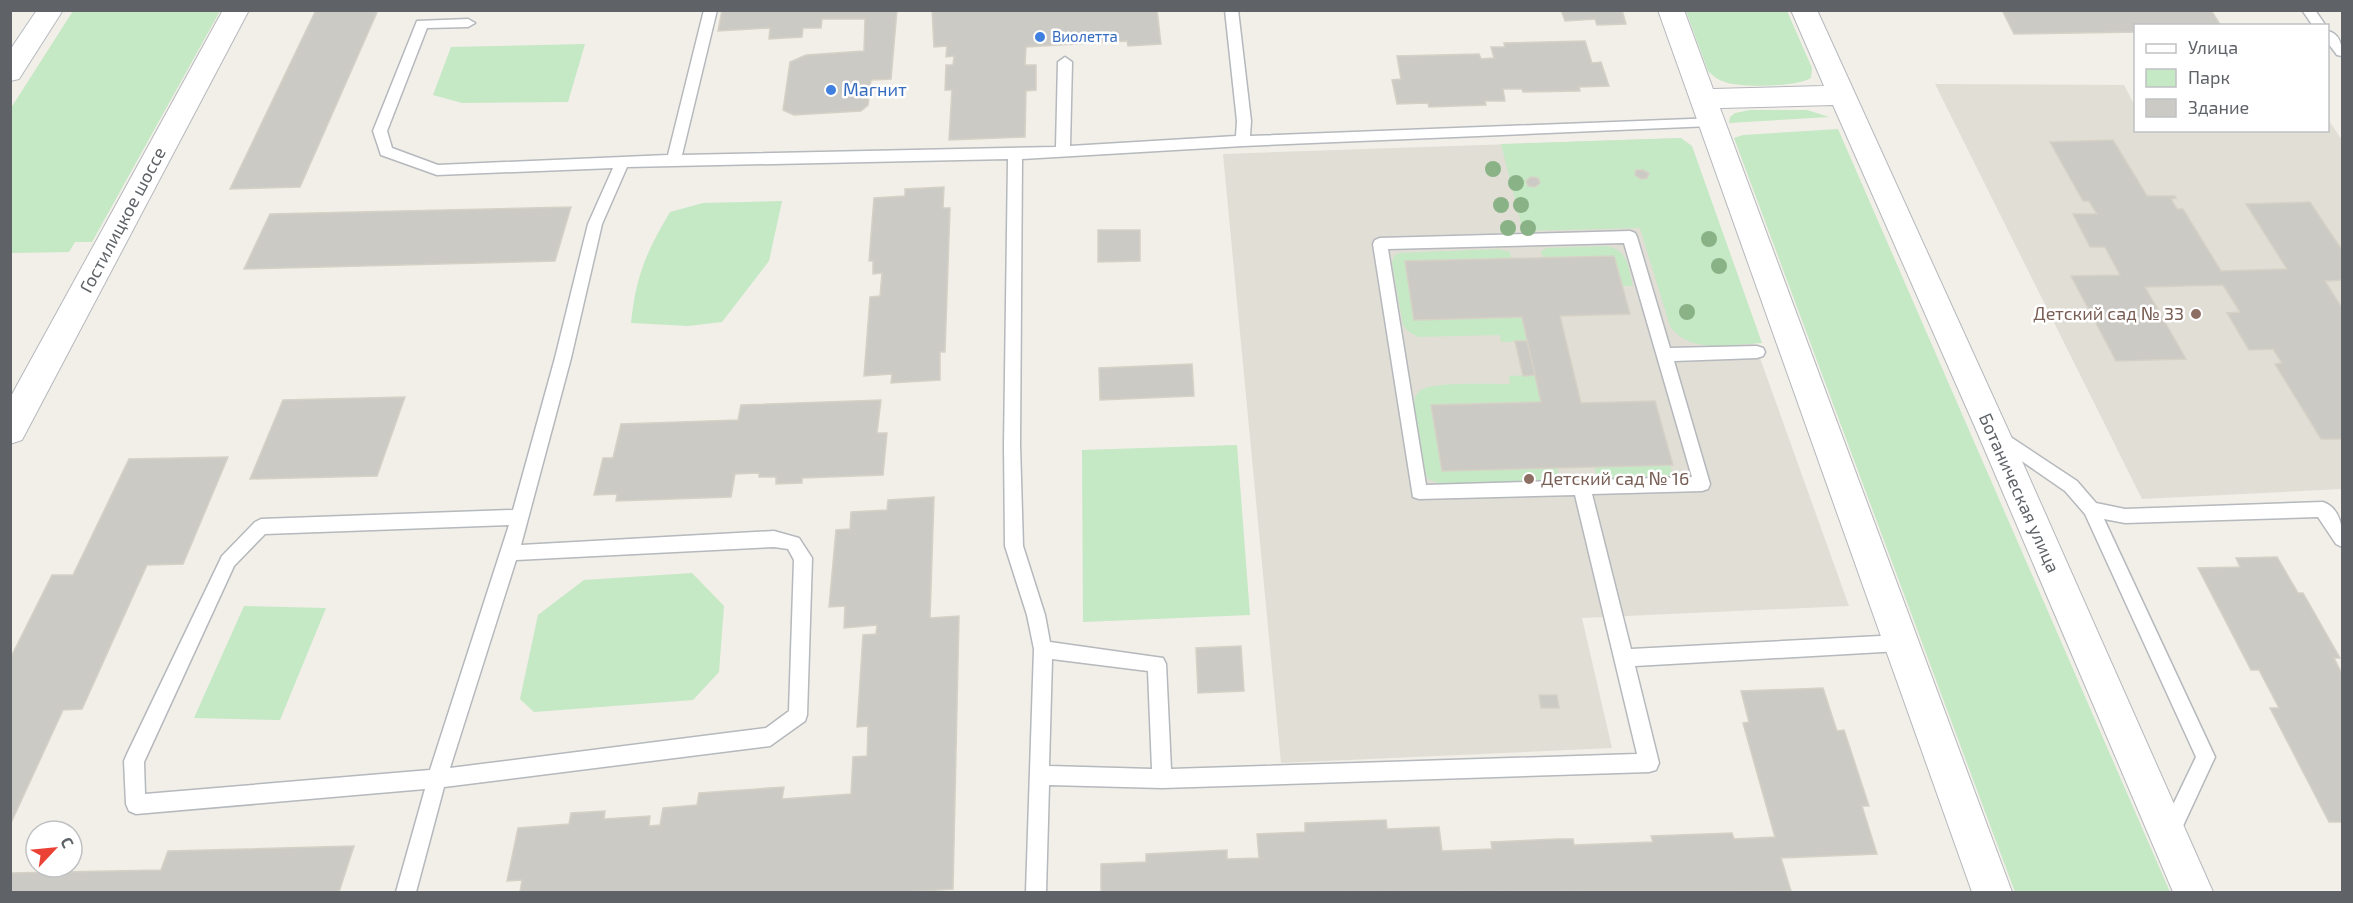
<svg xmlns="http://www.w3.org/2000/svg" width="2353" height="903" viewBox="0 0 2353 903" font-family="'Exo 2',sans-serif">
  <rect width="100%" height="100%" fill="#f1efe8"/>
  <g fill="#e1ded6">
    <path d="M1935 84 2124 85 2135 106 2136 130H2328V119L2342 140V489L2142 499Z"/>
    <path d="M1681 138 1849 606 1582 618 1612 748 1281 763 1223 154Z"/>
  </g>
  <g fill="#c5e8c5">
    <path d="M73 11H220L92 242H75L69 252 11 253V108Z"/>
    <path d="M1686 11H1787L1812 68 1811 78C1797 87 1741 88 1725 82 1718 80 1713 76 1708 71Z"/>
    <path d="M585 44 568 102 462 103 433 95 451 47Z"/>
    <path d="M1750 110H1807L1829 117 1729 123 1730 117 1735 113Z"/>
    <path d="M1838 129 2170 892H2015L1734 138 1743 135Z"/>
    <path d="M1681 138 1692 146 1762 343C1732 344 1690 355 1670 326L1640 228 1523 231 1501 144Z"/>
    <path d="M782 201 769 261 722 322 688 326 631 323C636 275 646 253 670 212L703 203Z"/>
    <path d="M1607 246C1629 251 1628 267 1633 286H1623L1614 256 1543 257 1541 251 1547 248Z"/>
    <path d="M1498 249 1510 252 1511 258 1405 261 1414 320 1522 317 1527 341 1501 342 1500 335 1418 337 1408 331 1403 325 1392 263 1394 256 1399 253Z"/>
    <path d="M1535 375 1541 402 1431 405 1442 471 1557 468 1559 475 1547 483 1443 485 1428 479 1424 471 1414 407C1414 400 1415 394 1421 390 1431 382 1493 384 1510 384L1509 376Z"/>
    <path d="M1237 445 1250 615 1083 622 1082 450Z"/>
    <path d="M1670 465 1672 473 1670 477 1610 480 1596 474 1595 467Z"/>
    <path d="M692 573 724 606 719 672 693 700 534 712 520 699 538 615 584 580Z"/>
    <path d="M244 606 326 608 280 720 194 718Z"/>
  </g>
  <g fill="#cccac5" stroke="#d6d1c6" stroke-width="1.5">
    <path d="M316 10H378L300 187 230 189Z"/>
    <path d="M722 10H897L891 79 871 80 868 105 861 111 794 115 783 110 790 62 806 55 864 51 865 19H822L821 28H803L802 37 769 39 770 28 718 31Z"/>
    <path d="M932 10H1157L1161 44 1128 46 1127 41 1026 47 1025 65H1036V90L1026 91 1025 137 949 140 952 90H945L946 65H953L954 56 946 57 947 46 934 47Z"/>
    <path d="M1561 10H1622L1626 24 1597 25 1595 19 1565 21Z"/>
    <path d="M2002 10H2211L2221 26H2136V32L2014 34Z"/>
    <path d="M1585 41 1592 63 1601 62 1609 86 1579 87 1580 91 1523 92 1522 89H1503L1505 101H1485L1486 105 1429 107 1428 103 1397 104 1392 80 1401 79 1397 56 1479 54 1481 59 1494 58 1491 47H1505L1504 43Z"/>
    <path d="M2113 140 2147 196H2175L2176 198 2171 199 2177 209H2183L2221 271 2287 269 2246 204 2310 202 2342 250V280L2325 281 2342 308V439H2321L2275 364 2282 363 2273 349 2249 350 2227 313 2240 312 2223 285 2145 287 2186 359 2116 361 2071 276 2120 275 2105 247H2090L2073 214H2097L2089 201H2083L2050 142Z"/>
    <path d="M1636 170H1643L1649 173 1647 178 1641 179 1635 175Z"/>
    <path d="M1531 177 1538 178 1540 183 1535 187 1528 186 1526 181Z"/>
    <path d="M944 187 943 208H950L945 352H940V380L891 383 892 374 864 376 870 297 880 296 882 273 873 274V261H869L874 198 905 196V189Z"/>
    <path d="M571 207 555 261 244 269 270 214Z"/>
    <path d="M1098 230H1140V261L1098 262Z"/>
    <path d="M1614 256 1630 314 1560 316 1581 403 1655 401 1673 465 1442 471 1431 405 1541 402 1522 317 1414 320 1405 261Z"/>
    <path d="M1515 341H1527L1535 375 1523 376Z"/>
    <path d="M1192 364 1194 396 1100 400 1099 368Z"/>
    <path d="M405 397 377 476 250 479 283 400Z"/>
    <path d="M881 400 877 433H887L883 475 802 478V483L776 484V477H759V473L735 474 731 497 616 501 617 494 594 495 603 458H613L621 424 738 420 741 405Z"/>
    <path d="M228 457 183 564 147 565 82 709 63 710 10 825V659L52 575H73L129 459Z"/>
    <path d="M934 497 930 618 959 616 953 889 907 892H520L522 880 507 881 518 828 569 824 571 813 605 811 604 819 650 816 649 826 660 825 663 808 697 805 699 793 784 787 782 799 851 794 853 757 867 756 868 726 857 727 863 635 876 634 877 625 844 628 845 606 829 607 836 530 850 529 851 512 887 510 888 500Z"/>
    <path d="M2277 557 2298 593H2303L2340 658H2334L2342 674V822H2329L2270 708H2279L2259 670H2251L2198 568 2240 567 2236 558Z"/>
    <path d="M1241 646 1244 691 1198 693 1196 648Z"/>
    <path d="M1823 688 1837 731 1844 730 1849 745 1869 806H1862L1877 854 1781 858 1791 891 1101 892V864L1146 862V854L1227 850V859L1259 858 1257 834 1305 832V823L1386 820 1387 829 1439 827 1442 851 1492 849 1491 842 1558 839H1573L1574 845 1653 842 1651 836 1732 833 1734 839 1775 837 1743 723 1749 722 1741 691Z"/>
    <path d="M1539 695H1557L1559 708H1541Z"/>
    <path d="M354 846 339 892H10V873L161 870 168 851Z"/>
  </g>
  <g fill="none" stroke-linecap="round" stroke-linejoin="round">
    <defs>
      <g id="lane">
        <path d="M704 10H717L682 155 1056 147 1058 62 1065 57 1072 62 1070 146 1236 136 1237 121 1225 10H1238L1251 121 1250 136 1716 118 1718 121 1711 126 1243 146 1022 159 1020 445 1023 546 1045 615 1050 642 1163 658 1166 664 1171 769 1637 754 1575 495 1419 499 1413 497 1373 244 1375 240 1380 238 1630 231 1635 233 1637 237 1670 348 1757 346 1763 348 1765 352 1763 356 1757 358 1674 361 1710 484 1708 489 1702 491 1592 494 1631 649 1900 635 1906 637 1909 643 1906 649 1900 651 1635 666 1659 763 1656 770 1649 772 1162 788 1049 785 1046 892H1026L1034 649 1027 615 1005 546 1004 445 1008 159 627 167 602 224 571 358 521 545 774 531 799 538 812 558 807 715 805 721 770 746 444 787 416 892H396L425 789 136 814 129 811 126 804 124 761 127 754 222 556 255 522 261 519 513 510 555 358 588 224 613 168 437 175 381 155 373 131 417 21 468 19 475 23 468 27 427 28 387 131 392 148 438 165 668 155ZM1624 243 1692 477 1426 485 1388 249ZM509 525 430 770 145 794 144 762 234 566 265 534ZM774 547 788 549 794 560 789 711 766 728 450 768 516 560ZM1052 659 1148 671 1152 769 1049 766Z"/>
        <path d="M2302 10H2315L2326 26H2313Z"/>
        <path d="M2328 31C2340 34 2342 45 2342 56L2337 55 2328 43Z"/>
        <path d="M2000 430 2077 481 2096 503 2125 509 2323 502C2341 508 2344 531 2342 547L2336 544 2318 517 2125 523 2104 519 2215 757 2176 841 2169 844 2162 841 2159 834 2196 757 2085 514 2065 491 1994 442 1992 437 1994 432Z"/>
      </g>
      <g id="street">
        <path d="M223 10H249L22 440 10 444V398Z"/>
        <path d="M1658 10H1684L1713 89 1824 86 1791 10H1817L2010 434 2213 892H2173L1978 434 1833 105 1720 108 2012 892H1972Z"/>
      </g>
      <path id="secondary" d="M37 10H63L19 79 10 81V50Z"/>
    </defs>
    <use href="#lane" stroke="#b5b8bc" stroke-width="3"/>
    <use href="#street" stroke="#b5b8bc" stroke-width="2"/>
    <use href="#secondary" stroke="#b6babf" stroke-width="2"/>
    <use href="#lane" fill="#fff" fill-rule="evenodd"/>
    <use href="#street" fill="#fff" fill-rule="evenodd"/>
    <use href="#secondary" fill="#fff" fill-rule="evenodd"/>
  </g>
  <g fill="#89b387">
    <circle cx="1493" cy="169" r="8"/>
    <circle cx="1516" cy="183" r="8"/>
    <circle cx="1501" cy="205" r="8"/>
    <circle cx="1521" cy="205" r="8"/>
    <circle cx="1508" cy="228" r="8"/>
    <circle cx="1528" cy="228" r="8"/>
    <circle cx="1709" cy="239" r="8"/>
    <circle cx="1719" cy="266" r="8"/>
    <circle cx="1687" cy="312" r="8"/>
  </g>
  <g fill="#3f7fe0" stroke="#fff" stroke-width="2">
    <circle cx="1040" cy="37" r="6"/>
    <circle cx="831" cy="90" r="6"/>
  </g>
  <g fill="#8d6e63" stroke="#fff" stroke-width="2">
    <circle cx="2196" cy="314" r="6"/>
    <circle cx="1529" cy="479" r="6"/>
  </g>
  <g text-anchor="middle" stroke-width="5" stroke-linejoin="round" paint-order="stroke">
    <g font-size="15" fill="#366cbe" stroke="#fff" text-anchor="start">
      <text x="1052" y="42">Виолетта</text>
    </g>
    <g font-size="18" fill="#366cbe" stroke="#fff" text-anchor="start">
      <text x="843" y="96">Магнит</text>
    </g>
    <g font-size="18" fill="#5f6368" stroke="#fff">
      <text transform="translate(123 220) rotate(-62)" y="6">Гостилицкое шоссе</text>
      <text transform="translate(2019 493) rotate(66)" y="6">Ботаническая улица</text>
    </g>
    <g font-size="18" fill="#785e54" stroke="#fff" text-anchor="end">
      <text x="2184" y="320">Детский сад № 33</text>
      <text x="1541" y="485" text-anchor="start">Детский сад № 16</text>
    </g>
  </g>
  <rect width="2353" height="903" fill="none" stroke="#5f6368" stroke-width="24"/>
  <rect x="2134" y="24" width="195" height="108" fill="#ffffff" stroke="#bfc1c3" stroke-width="1.5"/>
  <rect x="2146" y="44" width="30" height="9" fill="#ffffff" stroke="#bfc1c3" stroke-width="1.5"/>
  <text x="2188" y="54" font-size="18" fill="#5f6368">Улица</text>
  <rect x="2146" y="69" width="30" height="18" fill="#c5e8c5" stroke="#bfc1c3" stroke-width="1.5"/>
  <text x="2188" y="84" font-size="18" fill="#5f6368">Парк</text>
  <rect x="2146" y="99" width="30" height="18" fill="#cccac5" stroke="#bfc1c3" stroke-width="1.5"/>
  <text x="2188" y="114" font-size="18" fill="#5f6368">Здание</text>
  <g transform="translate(54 849) rotate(64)"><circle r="28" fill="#ffffff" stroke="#bfc1c3" stroke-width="1.5"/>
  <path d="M0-4.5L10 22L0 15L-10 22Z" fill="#ea4335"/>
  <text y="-9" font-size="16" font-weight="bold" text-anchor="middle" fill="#5f6368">С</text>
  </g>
</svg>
